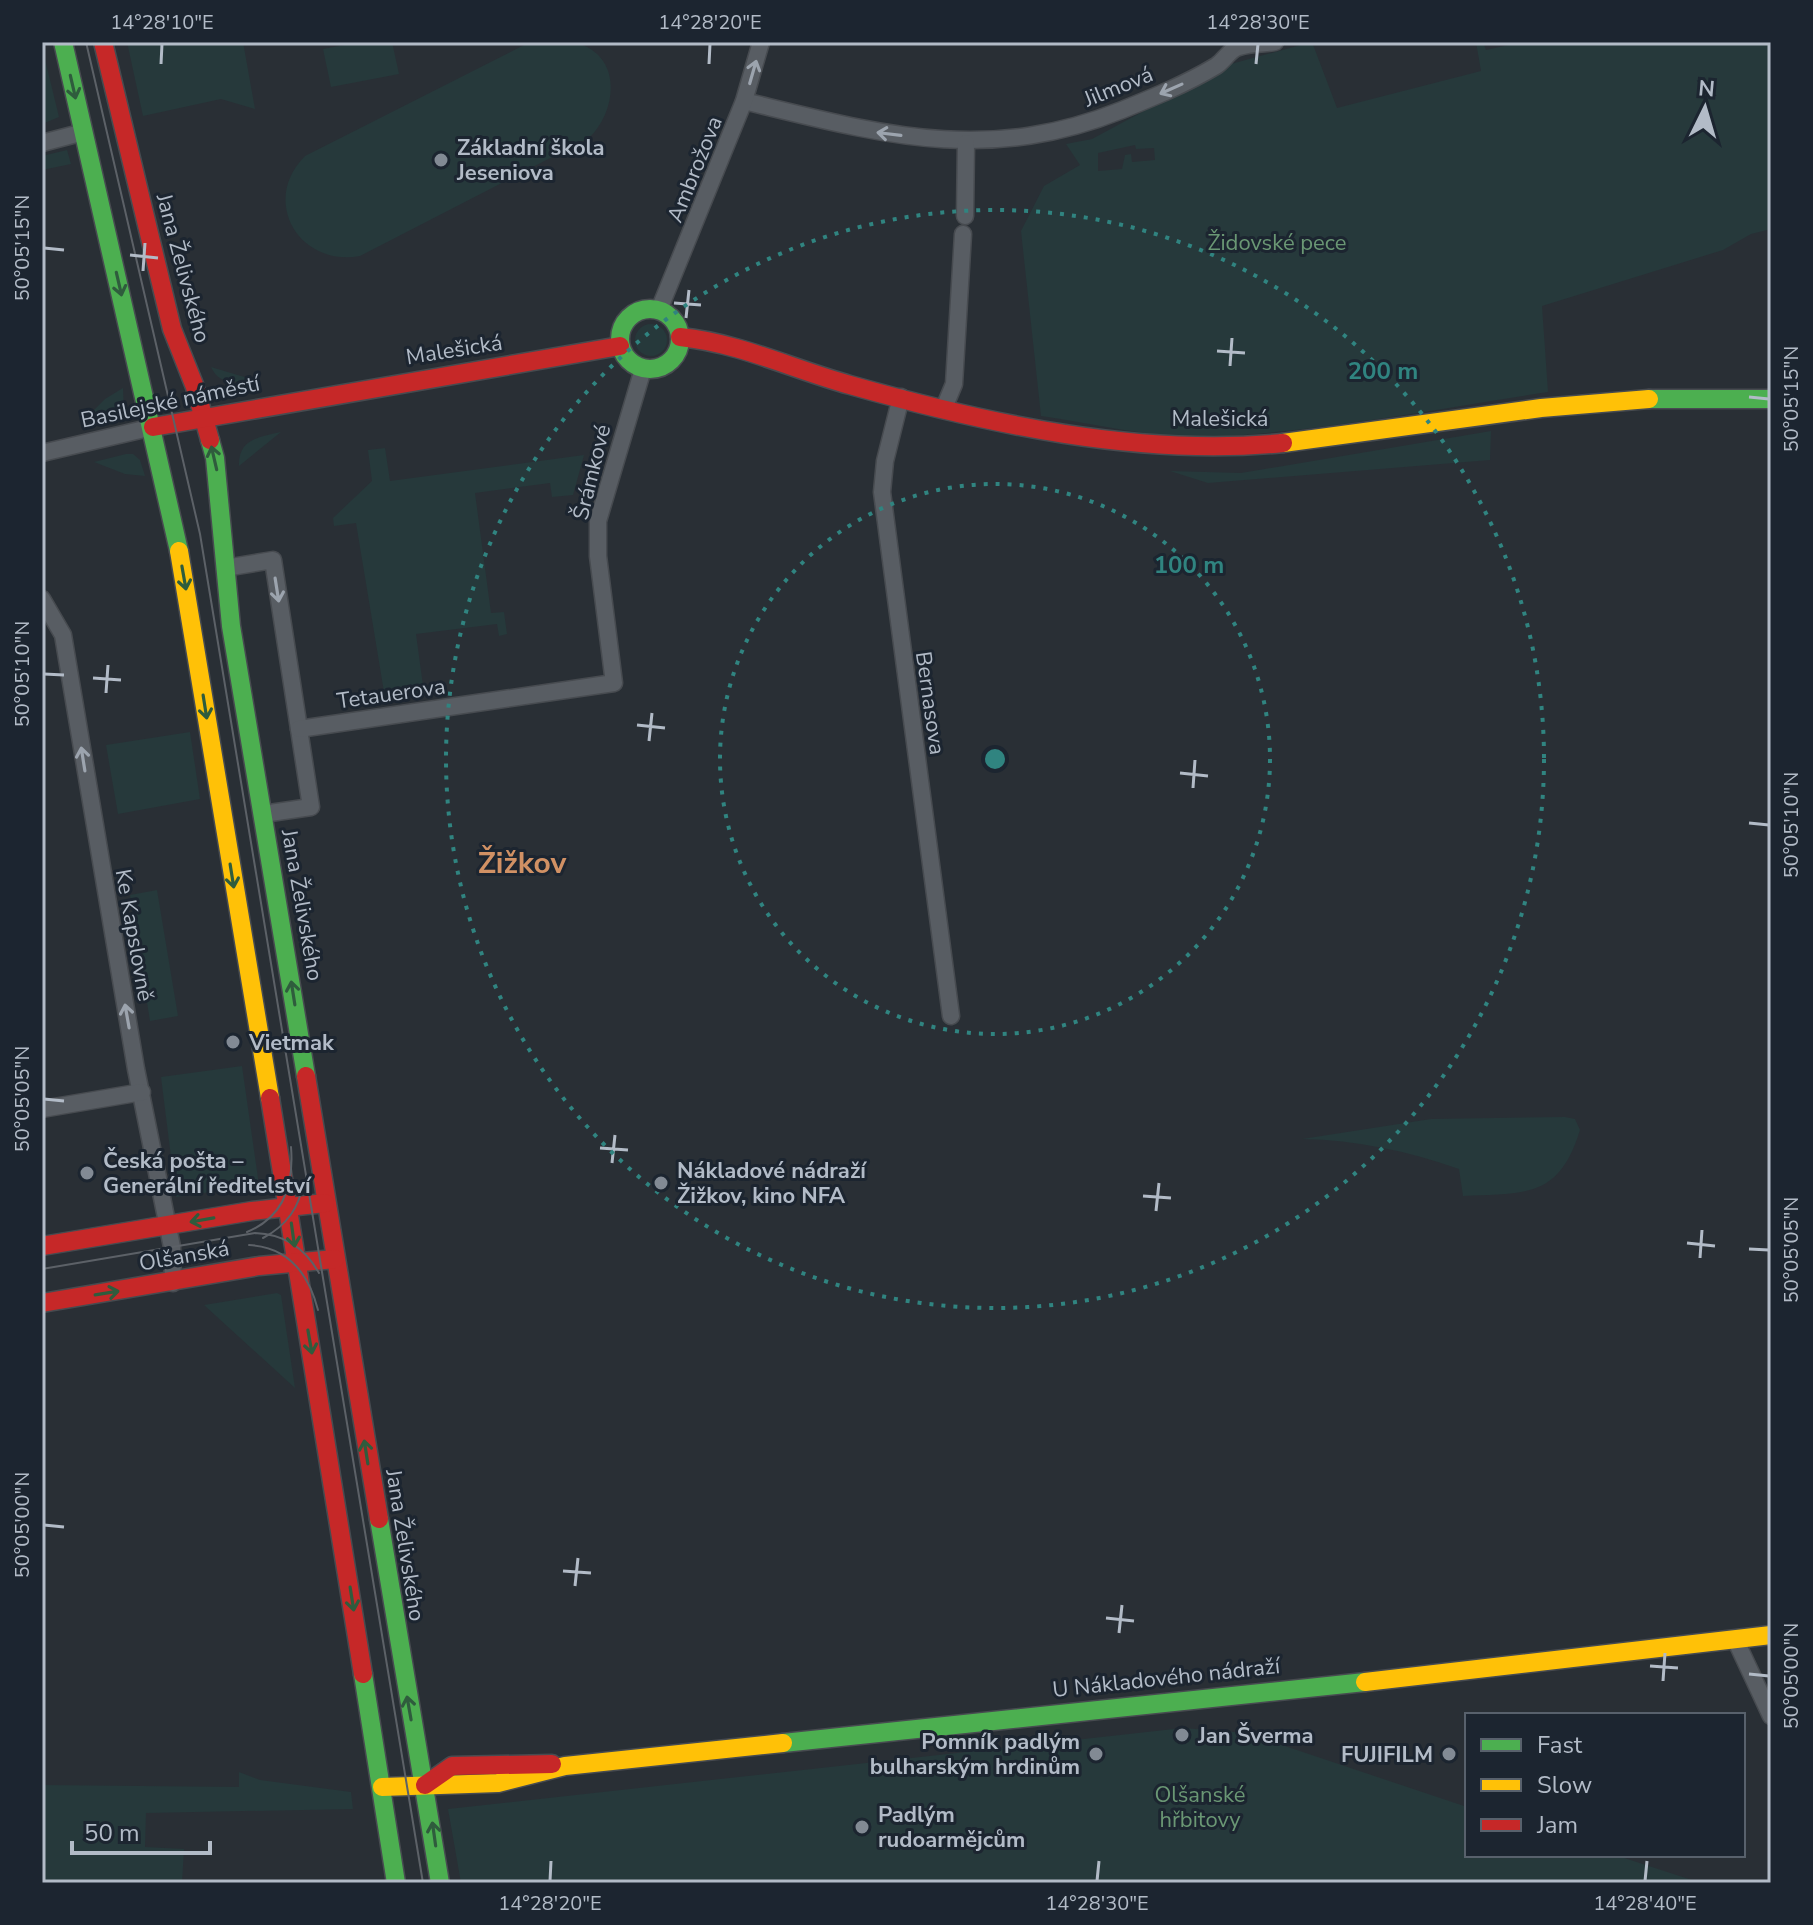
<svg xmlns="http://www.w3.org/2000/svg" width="1813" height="1925" viewBox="0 0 1813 1925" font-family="'Nunito Sans',sans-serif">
  <rect width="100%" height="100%" fill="#292f35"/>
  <g fill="#26393b" fill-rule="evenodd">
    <path d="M127 42H243L255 109 221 99 143 116Z"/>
    <path d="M360 42H392L399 74 331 87 323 49Z"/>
    <path d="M530 42C545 42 566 39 580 44 623 59 616 112 589 138L360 256C299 267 260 201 305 156Z"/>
    <path d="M1312 42 1337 108 1481 71 1476 42H1483L1486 50 1522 42H1771V229L1751 234 1723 250 1542 306 1548 392C1438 409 1328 430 1216 437 1159 440 1098 424 1041 416L1021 231 1044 186 1080 165 1066 144 1092 139 1231 64ZM1135 145 1136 149 1154 148 1155 160 1132 162 1131 154 1125 155 1122 169 1098 171V153Z"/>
    <path d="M42 47 59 117 42 124Z"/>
    <path d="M67 150 71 164 42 170V156Z"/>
    <circle cx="651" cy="340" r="16"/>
    <path d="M211 367 251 379C235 383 219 385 211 367Z"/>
    <path d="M123 388 124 412 82 422 105 399Z"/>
    <path d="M1491 431 1490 460 1208 483 1170 471 1241 473Z"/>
    <path d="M281 432 239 466C238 439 259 437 281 432Z"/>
    <path d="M385 448 390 481 584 455 573 495 552 497 550 483 475 493 491 613 504 612 507 634 499 636 497 624 416 634 424 693 385 698 356 523 334 526 333 518 372 481 368 450Z"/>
    <path d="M126 454H133L140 460 145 476 125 474 94 462Z"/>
    <path d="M190 732 200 799 118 814 106 745Z"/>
    <path d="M157 890 178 1016 150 1021 130 895Z"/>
    <path d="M242 1066 259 1185 176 1197 161 1077Z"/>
    <path d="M1565 1117 1575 1119 1580 1130C1559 1198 1527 1193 1463 1196L1459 1169C1407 1151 1357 1140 1302 1139L1431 1119Z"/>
    <path d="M277 1293 281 1295 295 1388 204 1305Z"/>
    <path d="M1183 1728 1246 1733 1467 1807V1855H1615L1701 1883H461L448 1809Z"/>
    <path d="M239 1772 260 1780 351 1792 353 1809 146 1813 145 1847 184 1849 182 1883H42V1785L239 1787Z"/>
  </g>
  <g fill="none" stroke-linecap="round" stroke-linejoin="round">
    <defs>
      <g id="street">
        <path d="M744 101C881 134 985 165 1122 110 1154 97 1186 84 1216 66 1224 61 1230 49 1239 47 1250 43 1263 44 1275 42"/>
        <path d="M42 143 84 132"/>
        <path d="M965 216 966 143"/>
        <path d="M659 310 744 101 761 42"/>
        <path d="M901 397 885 461 882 492 951 1016"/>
        <path d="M944 408 954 384 963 234"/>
        <path d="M42 453 153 427"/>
        <path d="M225 568 273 560 311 807 263 814"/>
        <path d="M42 599 63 635 136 1069 172 1247 173 1283"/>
        <path d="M299 729 614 683 598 556V521L643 369"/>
        <path d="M42 1109 142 1092"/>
        <path d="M1736 1641 1771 1716"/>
      </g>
      <g id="fast">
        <path d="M63 42 179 551"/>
        <circle cx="650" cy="339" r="30"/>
        <path d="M1649 399H1771"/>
        <path d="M210 440 215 458 231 626 306 1076"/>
        <path d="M379 1519 440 1883"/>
        <path d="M363 1674 396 1883"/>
        <path d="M783 1743 1365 1682"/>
      </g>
      <g id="slow">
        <path d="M1283 443 1541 408 1649 399"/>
        <path d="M179 551 270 1098"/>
        <path d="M1365 1682 1771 1635"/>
        <path d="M382 1787 498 1783 565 1766 783 1743"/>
      </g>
      <g id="jam">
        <path d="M103 42 172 329 195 387 210 440"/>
        <path d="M680 337C740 343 792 369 850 385 988 424 1139 457 1283 443"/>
        <path d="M153 427 620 346"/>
        <path d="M306 1076 379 1519"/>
        <path d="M270 1098 363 1674"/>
        <path d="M42 1246 252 1211 325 1203"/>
        <path d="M42 1303 259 1266 335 1259"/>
        <path d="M425 1785 452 1766 552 1764"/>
      </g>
    </defs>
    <use href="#street" stroke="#474b50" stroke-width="19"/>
    <use href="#fast" stroke="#474b50" stroke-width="21"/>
    <use href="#slow" stroke="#474b50" stroke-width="21"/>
    <use href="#jam" stroke="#474b50" stroke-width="21"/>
    <use href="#street" stroke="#585d63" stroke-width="16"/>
    <use href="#fast" stroke="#4caf50" stroke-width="18"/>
    <use href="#slow" stroke="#ffc107" stroke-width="18"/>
    <use href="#jam" stroke="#c62828" stroke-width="18"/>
    <g stroke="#5c6167" stroke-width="2">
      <path d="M86 42 200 534 423 1883"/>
      <path d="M247 1232C284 1217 294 1184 291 1147"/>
      <path d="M263 1238C286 1226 300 1207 303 1182"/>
      <path d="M249 1245C289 1247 309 1275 318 1310"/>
      <path d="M42 1269 255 1233C283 1234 305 1248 319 1273"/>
    </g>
  </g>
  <defs><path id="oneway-shaft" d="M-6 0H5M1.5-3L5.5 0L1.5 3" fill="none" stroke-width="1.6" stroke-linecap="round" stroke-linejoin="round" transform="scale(2)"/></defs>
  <g stroke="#9ca4ae">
    <use href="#oneway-shaft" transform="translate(753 72) rotate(-74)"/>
    <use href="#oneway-shaft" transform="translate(1171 89) rotate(156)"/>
    <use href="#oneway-shaft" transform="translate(889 134) rotate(-173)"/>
    <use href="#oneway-shaft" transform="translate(277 590) rotate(81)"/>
    <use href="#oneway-shaft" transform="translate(83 759) rotate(-99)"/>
    <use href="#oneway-shaft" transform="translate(127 1016) rotate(-100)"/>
  </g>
  <g stroke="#2f5c3d">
    <use href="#oneway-shaft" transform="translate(73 87) rotate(77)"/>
    <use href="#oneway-shaft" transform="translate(119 284) rotate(77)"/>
    <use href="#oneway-shaft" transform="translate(214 458) rotate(-103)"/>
    <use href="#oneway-shaft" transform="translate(184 578) rotate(80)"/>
    <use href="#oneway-shaft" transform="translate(205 707) rotate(81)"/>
    <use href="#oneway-shaft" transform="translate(232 876) rotate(81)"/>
    <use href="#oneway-shaft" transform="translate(293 993) rotate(-99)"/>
    <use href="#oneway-shaft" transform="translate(202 1220) rotate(170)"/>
    <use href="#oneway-shaft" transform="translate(293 1235) rotate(82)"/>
    <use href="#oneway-shaft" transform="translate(107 1293) rotate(-9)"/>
    <use href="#oneway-shaft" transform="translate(310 1342) rotate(80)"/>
    <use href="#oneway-shaft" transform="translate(366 1452) rotate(-99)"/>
    <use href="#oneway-shaft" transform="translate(352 1599) rotate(81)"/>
    <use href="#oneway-shaft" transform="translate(409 1708) rotate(-100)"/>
    <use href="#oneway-shaft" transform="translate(434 1834) rotate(-98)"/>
  </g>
  <path fill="none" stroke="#b2bbc7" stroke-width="3" d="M161 64 162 44M709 64 710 44M1256 64 1258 44M44 248 64 250M130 255 158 258M143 271 145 243M674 303 701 305M686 318 689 290M1217 351 1245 353M1230 366 1232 338M1749 397 1769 399M44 674 64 675M93 678 121 680M106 693 108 665M637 725 665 728M649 741 652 713M1180 773 1208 776M1193 788 1195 760M1749 823 1769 825M44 1099 64 1101M600 1148 628 1150M612 1163 615 1135M1143 1196 1171 1198M1156 1211 1159 1183M1687 1243 1715 1246M1749 1249 1769 1250M1700 1258 1702 1230M44 1525 64 1527M563 1571 591 1573M575 1586 578 1558M1106 1618 1134 1621M1119 1633 1122 1605M1650 1666 1678 1668M1749 1674 1769 1676M1663 1681 1665 1653M550 1881 551 1861M1097 1881 1099 1861M1645 1881 1647 1861"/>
  <g fill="none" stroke="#308480" stroke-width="4" stroke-dasharray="4 8">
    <circle cx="995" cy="759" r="275"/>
    <circle cx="995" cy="759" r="549"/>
  </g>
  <g fill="#828a94" stroke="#1c2530" stroke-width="3">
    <circle cx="441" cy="160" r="8"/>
    <circle cx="233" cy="1042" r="8"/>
    <circle cx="87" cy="1173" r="8"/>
    <circle cx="661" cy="1183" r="8"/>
    <circle cx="1182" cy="1735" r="8"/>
    <circle cx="1096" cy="1754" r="8"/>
    <circle cx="1449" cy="1754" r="8"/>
    <circle cx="862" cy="1827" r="8"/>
  </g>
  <g text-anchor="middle" stroke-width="6" stroke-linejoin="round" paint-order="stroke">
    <g font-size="22" fill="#b2bbc7" stroke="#1c2530">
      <text transform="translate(1118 86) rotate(-22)" y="8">Jilmová</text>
      <text transform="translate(694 169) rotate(-68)" y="8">Ambrožova</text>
      <text transform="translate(184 268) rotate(75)" y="8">Jana Želivského</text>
      <text transform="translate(454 349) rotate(-9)" y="8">Malešická</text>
      <text transform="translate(170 401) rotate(-12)" y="8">Basilejské náměstí</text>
      <text x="1220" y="426">Malešická</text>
      <text transform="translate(591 472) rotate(-76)" y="8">Šrámkové</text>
      <text transform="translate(391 693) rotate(-8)" y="8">Tetauerova</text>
      <text transform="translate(931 703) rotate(82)" y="8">Bernasova</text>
      <text transform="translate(303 905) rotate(80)" y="8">Jana Želivského</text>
      <text transform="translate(135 935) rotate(80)" y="8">Ke Kapslovně</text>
      <text transform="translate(184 1255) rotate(-10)" y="8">Olšanská</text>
      <text transform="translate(406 1545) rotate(81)" y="8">Jana Želivského</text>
      <text transform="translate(1166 1677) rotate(-6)" y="8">U Nákladového nádraží</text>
    </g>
    <g font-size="22" font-weight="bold" fill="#b2bbc7" stroke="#1c2530" text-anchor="start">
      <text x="457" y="155">Základní škola<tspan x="457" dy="25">Jeseniova</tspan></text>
      <text x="249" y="1050">Vietmak</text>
      <text x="103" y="1168">Česká pošta –<tspan x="103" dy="25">Generální ředitelství</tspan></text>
      <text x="677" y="1178">Nákladové nádraží<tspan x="677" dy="25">Žižkov, kino NFA</tspan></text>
      <text x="1198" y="1743">Jan Šverma</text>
      <text x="1080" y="1749" text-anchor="end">Pomník padlým<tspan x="1080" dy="25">bulharským hrdinům</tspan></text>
      <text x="1433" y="1762" text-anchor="end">FUJIFILM</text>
      <text x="878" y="1822">Padlým<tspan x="878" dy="25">rudoarmějcům</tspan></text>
    </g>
    <g font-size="22" fill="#6a9774" stroke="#1c2530">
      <text x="1277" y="250">Židovské pece</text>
      <text x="1200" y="1802">Olšanské<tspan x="1200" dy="25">hřbitovy</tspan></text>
    </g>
    <g font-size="30" font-weight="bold" fill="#d19164" stroke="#1c2530">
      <text x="522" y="873">Žižkov</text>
    </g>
  </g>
  <circle cx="995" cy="759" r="12" fill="#308480" stroke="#1c2530" stroke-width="4"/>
  <g font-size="24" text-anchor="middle" font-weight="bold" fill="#308480" stroke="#1c2530" stroke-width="6" stroke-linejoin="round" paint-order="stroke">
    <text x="1383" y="379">200 m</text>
    <text x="1189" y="573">100 m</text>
  </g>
  <rect width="1813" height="1925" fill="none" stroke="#1c2530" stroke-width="88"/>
  <rect x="1465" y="1713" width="280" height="144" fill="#1c2530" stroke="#58616c" stroke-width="2"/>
  <rect x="1481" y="1739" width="40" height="12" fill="#4caf50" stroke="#58616c" stroke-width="2"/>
  <text x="1537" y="1753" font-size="24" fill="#b2bbc7">Fast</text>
  <rect x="1481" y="1779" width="40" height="12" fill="#ffc107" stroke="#58616c" stroke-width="2"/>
  <text x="1537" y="1793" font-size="24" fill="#b2bbc7">Slow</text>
  <rect x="1481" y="1819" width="40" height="12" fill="#c62828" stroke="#58616c" stroke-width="2"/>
  <text x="1537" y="1833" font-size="24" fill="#b2bbc7">Jam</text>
  <g transform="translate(1705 108) rotate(5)" stroke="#1c2530" stroke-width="6" paint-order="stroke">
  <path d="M0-6L14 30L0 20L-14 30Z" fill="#b2bbc7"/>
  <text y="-12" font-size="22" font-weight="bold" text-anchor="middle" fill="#b2bbc7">N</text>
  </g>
  <path d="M72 1841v12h138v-12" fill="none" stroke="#b2bbc7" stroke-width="4"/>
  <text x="84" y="1841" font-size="24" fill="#b2bbc7" stroke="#1c2530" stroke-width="6" paint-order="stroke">50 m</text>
  <rect x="44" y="44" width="1725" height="1837" fill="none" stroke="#b2bbc7" stroke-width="3"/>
  <g font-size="20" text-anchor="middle" fill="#b2bbc7">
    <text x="162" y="29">14°28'10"E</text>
    <text x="710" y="29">14°28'20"E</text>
    <text x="1258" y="29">14°28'30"E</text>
    <text transform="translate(22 248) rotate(-90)" y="7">50°05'15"N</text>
    <text transform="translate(1791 399) rotate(-90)" y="7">50°05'15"N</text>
    <text transform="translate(22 674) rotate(-90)" y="7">50°05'10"N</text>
    <text transform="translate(1791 825) rotate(-90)" y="7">50°05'10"N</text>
    <text transform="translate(22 1099) rotate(-90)" y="7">50°05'05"N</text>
    <text transform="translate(1791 1250) rotate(-90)" y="7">50°05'05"N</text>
    <text transform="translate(22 1525) rotate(-90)" y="7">50°05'00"N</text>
    <text transform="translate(1791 1676) rotate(-90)" y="7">50°05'00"N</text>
    <text x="550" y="1910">14°28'20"E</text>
    <text x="1097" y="1910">14°28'30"E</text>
    <text x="1645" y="1910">14°28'40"E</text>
  </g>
</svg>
